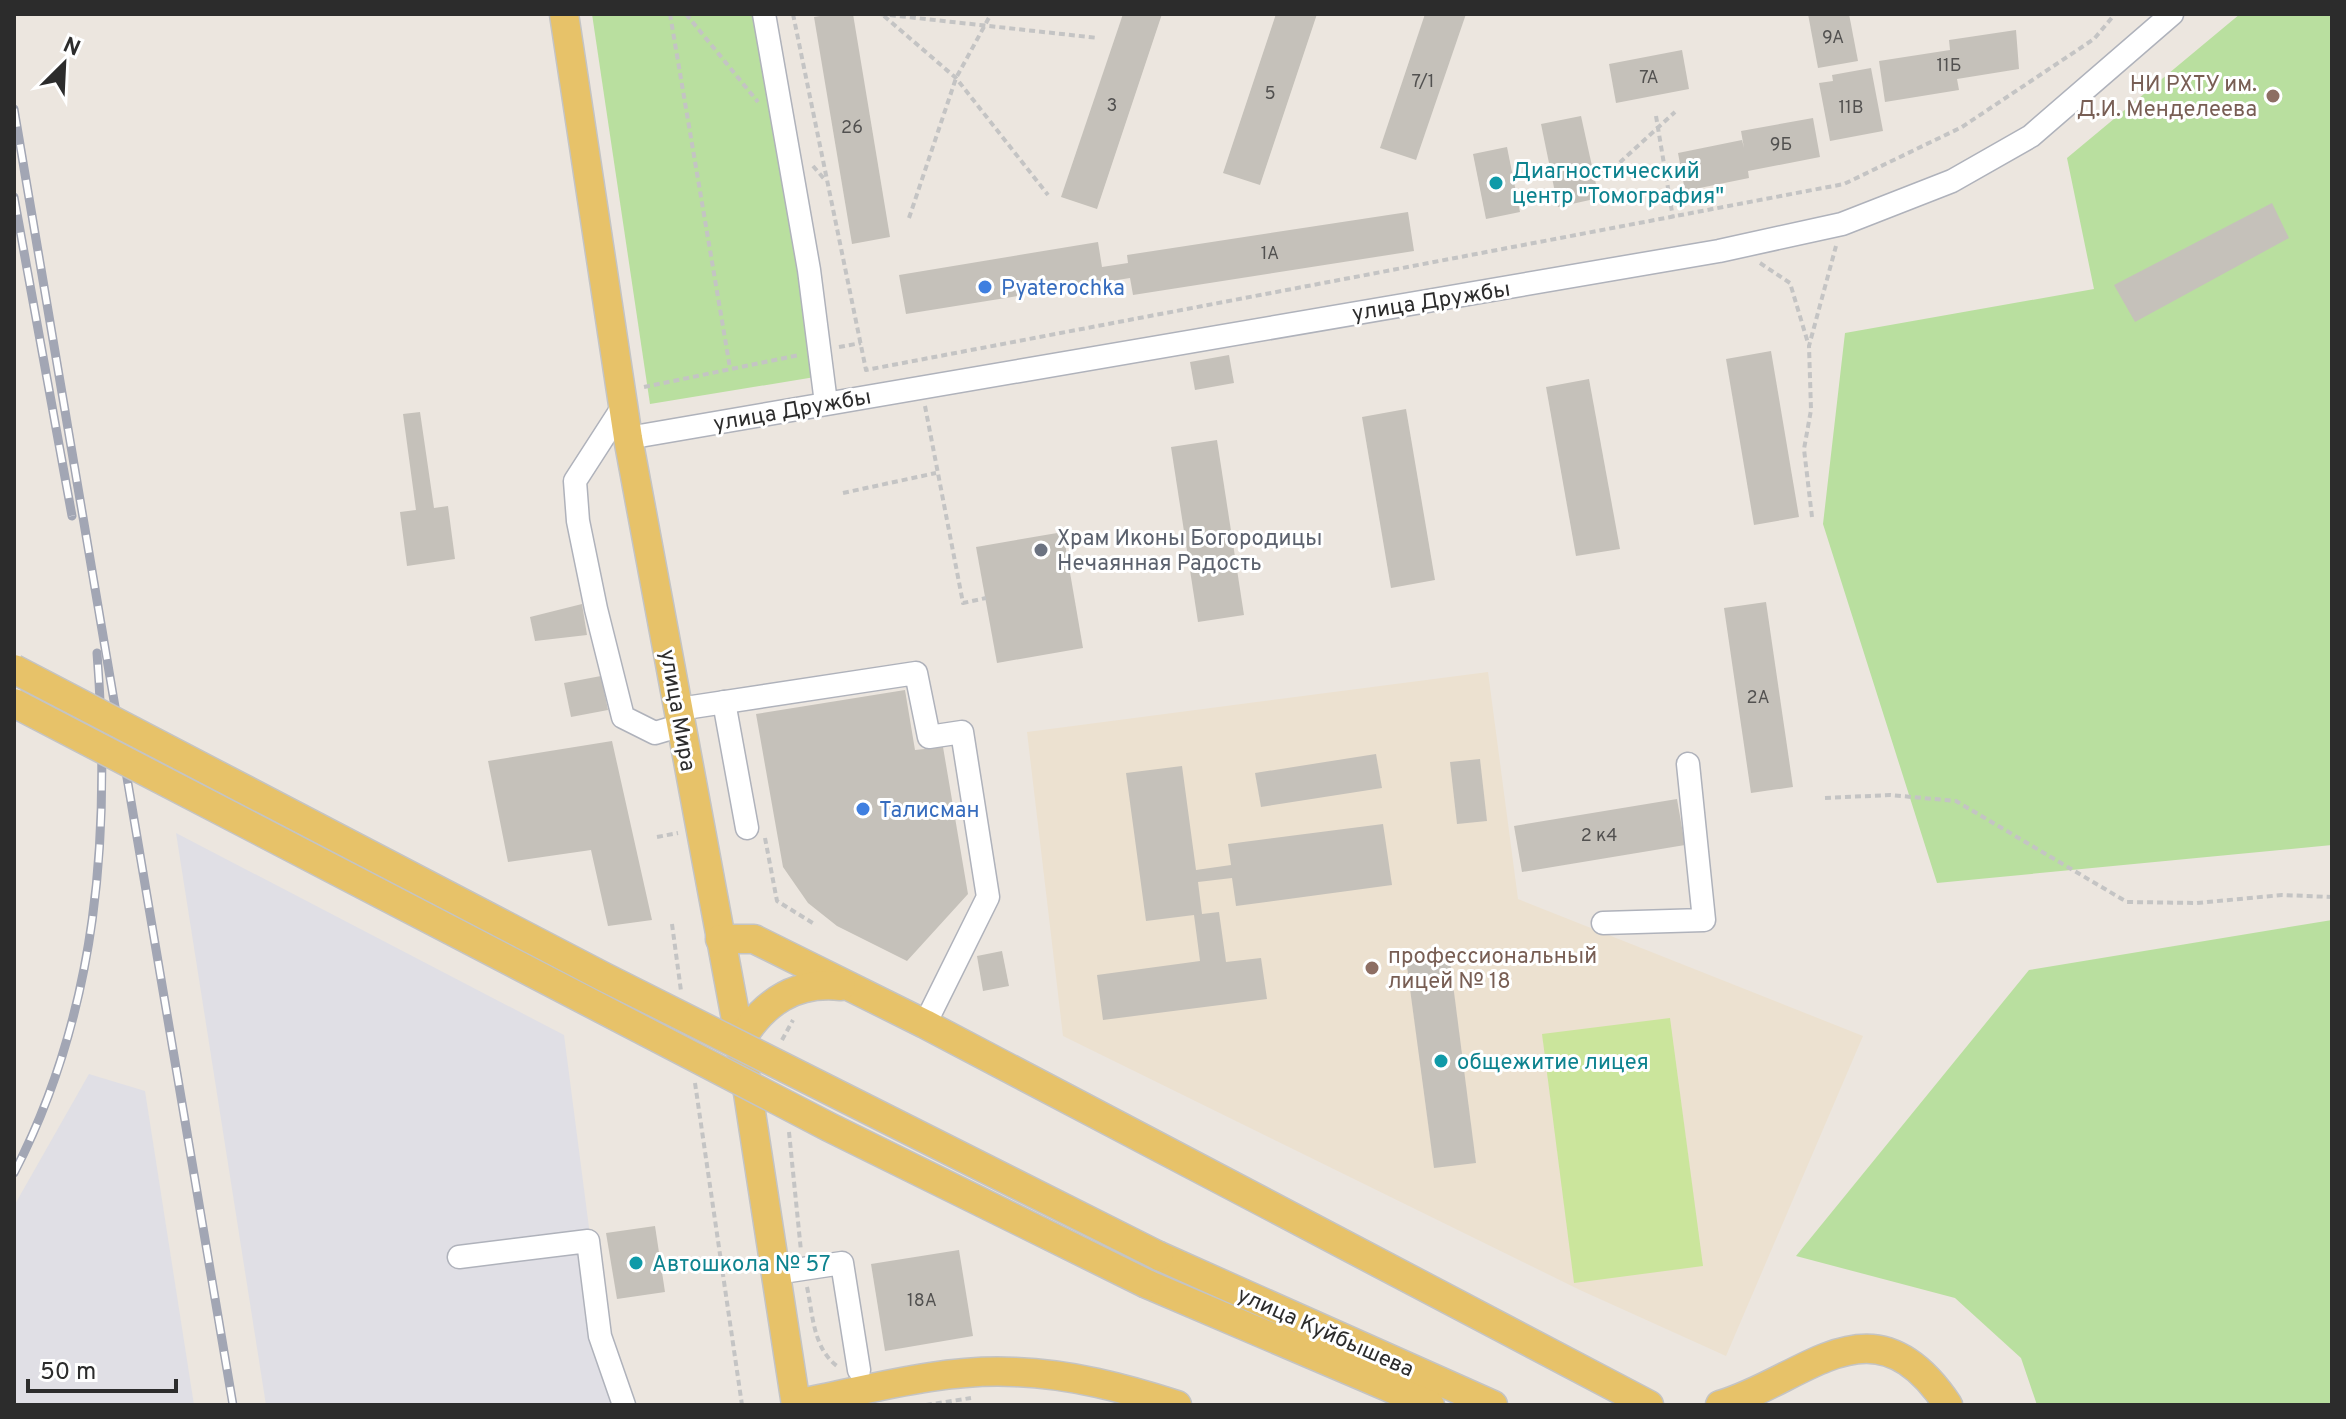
<svg xmlns="http://www.w3.org/2000/svg" width="2346" height="1419" viewBox="0 0 2346 1419" font-family="Overpass,sans-serif">
  <rect width="100%" height="100%" fill="#ece6df"/>
  <g fill="#e0dfe5">
    <path d="M176 833 564 1035 612 1405H266Z"/>
    <path d="M89 1074 145 1091 194 1405H14V1206Z"/>
  </g>
  <path fill="#ece1d0" d="M1488 672 1518 899 1863 1036 1726 1356 1580 1290 1063 1036 1027 732Z"/>
  <g fill="#b9df9f">
    <path d="M592 14H754L815 377 650 404Z"/>
    <path d="M2240 14H2332V845L1937 883 1823 524 1845 333 2094 289 2067 158Z"/>
    <path d="M2332 920V1405H2037L2021 1358 1955 1298 1796 1256 2029 970Z"/>
  </g>
  <path fill="#cbe59c" d="M1670 1018 1703 1266 1574 1283 1542 1034Z"/>
  <g fill="#c5c1ba">
    <path d="M833 14H853L890 237 852 244 814 17Z"/>
    <path d="M1123 14H1162L1097 209 1061 197Z"/>
    <path d="M1276 14H1317L1260 185 1223 173Z"/>
    <path d="M1425 14H1466L1416 160 1380 148Z"/>
    <path d="M1808 14H1849L1858 61 1818 68Z"/>
    <path d="M2016 30 2019 69 1957 79 1959 90 1885 102 1879 61 1950 50 1949 40Z"/>
    <path d="M1682 50 1689 89 1616 103 1609 64Z"/>
    <path d="M1871 68 1883 131 1830 141 1819 83 1833 81 1832 75Z"/>
    <path d="M1581 116 1599 198 1558 207 1541 124Z"/>
    <path d="M1813 118 1820 157 1748 171 1749 178 1685 191 1678 153 1742 140 1744 148 1741 131Z"/>
    <path d="M1507 147 1520 212 1486 219 1473 154Z"/>
    <path d="M2272 203 2289 238 2135 322 2114 285Z"/>
    <path d="M1408 212 1414 251 1133 295 1130 278 906 314 899 275 1098 242 1102 267 1128 263 1127 255Z"/>
    <path d="M1771 351 1799 517 1754 525 1726 359Z"/>
    <path d="M1229 355 1234 383 1195 390 1190 362Z"/>
    <path d="M1589 379 1620 549 1576 556 1546 387Z"/>
    <path d="M1406 409 1435 580 1391 588 1362 417Z"/>
    <path d="M420 412 434 508 448 506 455 559 407 566 400 512 416 510 403 414Z"/>
    <path d="M1217 440 1244 615 1198 622 1171 447Z"/>
    <path d="M1063 532 1083 648 997 663 976 547Z"/>
    <path d="M1766 602 1793 787 1751 793 1724 608Z"/>
    <path d="M582 604 587 635 535 641 530 617Z"/>
    <path d="M601 676 608 710 571 717 564 683Z"/>
    <path d="M905 690 915 750 943 747 968 894 907 961 837 926 808 903 783 867 756 714Z"/>
    <path d="M612 741 652 920 608 926 591 850 508 862 488 761Z"/>
    <path d="M1376 754 1382 788 1261 807 1255 773Z"/>
    <path d="M1480 759 1487 821 1457 824 1450 762Z"/>
    <path d="M1182 766 1196 870 1231 865 1228 844 1383 824 1392 885 1236 906 1232 878 1198 882 1202 914 1219 912 1226 962 1261 958 1267 999 1103 1020 1097 975 1200 961 1194 915 1146 921 1126 773Z"/>
    <path d="M1677 799 1685 845 1522 872 1514 826Z"/>
    <path d="M1002 951 1009 986 983 991 977 956Z"/>
    <path d="M1449 953 1476 1163 1434 1168 1406 959Z"/>
    <path d="M655 1226 665 1292 617 1299 606 1233Z"/>
    <path d="M959 1250 973 1336 885 1351 871 1264Z"/>
  </g>
  <g fill="none" stroke-linecap="round" stroke-linejoin="round">
    <defs>
      <g id="minor">
        <path d="M764 14 809 270 826 403"/>
        <path d="M624 405 575 481 578 521 596 609 623 717 655 733 682 725"/>
        <path d="M628 438 1719 251 1842 224 1952 181 2031 136 2172 14"/>
        <path d="M724 702 747 828"/>
        <path d="M679 709 916 673 929 737 962 732 988 897 925 1024"/>
        <path d="M1603 923 1704 920 1688 764"/>
        <path d="M459 1257 588 1241 600 1336 624 1405"/>
        <path d="M776 1273 842 1263 859 1370"/>
      </g>
      <g id="major">
        <path d="M564 14 628 438 740 1041 796 1405"/>
        <path d="M720 939H754L925 1024 1649 1405"/>
        <path d="M740 1041C764 1002 795 981 841 986"/>
        <path d="M1159 1256 1493 1405"/>
        <path d="M1147 1284 1430 1405"/>
        <path d="M796 1404C867 1390 943 1368 1015 1372 1071 1374 1124 1388 1177 1405"/>
        <path d="M1720 1405C1806 1380 1873 1292 1948 1405"/>
      </g>
    </defs>
    <use href="#minor" stroke="#afb2bb" stroke-width="25"/>
    <use href="#major" stroke="#c4c4c4" stroke-width="31"/>
    <g stroke="#c4c4c4" stroke-width="4" stroke-dasharray="6 4" stroke-linecap="butt">
      <path d="M670 14 730 368"/>
      <path d="M686 14 758 102"/>
      <path d="M793 14 866 370 1844 184 1962 127 2094 39 2115 14"/>
      <path d="M880 14 1098 38"/>
      <path d="M884 16 956 78 1048 195"/>
      <path d="M1656 116 1673 218"/>
      <path d="M813 166 826 181"/>
      <path d="M1605 176 1675 112"/>
      <path d="M909 218 956 78 991 14"/>
      <path d="M1760 263 1790 283 1808 343"/>
      <path d="M839 347 861 343"/>
      <path d="M644 387 799 355"/>
      <path d="M925 406 963 603 986 598"/>
      <path d="M843 493 936 473"/>
      <path d="M1812 517 1804 449 1811 410 1809 346 1836 246"/>
      <path d="M1825 798 1890 795 1956 801 2127 902 2197 903 2282 895 2332 897"/>
      <path d="M657 837 678 833"/>
      <path d="M765 838 777 901 816 925"/>
      <path d="M672 924 681 991"/>
      <path d="M782 1040 793 1020"/>
      <path d="M695 1083 742 1405"/>
      <path d="M789 1132 801 1251"/>
      <path d="M807 1287C813 1315 813 1348 837 1366"/>
      <path d="M926 1405 971 1398"/>
    </g>
    <use href="#minor" stroke="#fff" stroke-width="22"/>
    <use href="#major" stroke="#e7c269" stroke-width="28"/>
    <defs>
      <g id="rail">
        <path d="M14 109 233 1405"/>
        <path d="M14 197 72 516"/>
        <path d="M14 1173C98 1011 111 832 97 653"/>
      </g>
    </defs>
    <use href="#rail" stroke="#a2a6b4" stroke-width="9"/>
    <use href="#rail" stroke="#fff" stroke-width="6" stroke-dasharray="18" stroke-linecap="butt"/>
    <defs>
      <g id="major-bridge">
        <path d="M14 669 604 977 1159 1256"/>
        <path d="M14 703 829 1127 1147 1284"/>
      </g>
    </defs>
    <use href="#major-bridge" stroke="#c4c4c4" stroke-width="31" stroke-linecap="butt"/>
    <use href="#major-bridge" stroke="#e7c269" stroke-width="28"/>
  </g>
  <g fill="#8d6e63" stroke="#fff" stroke-width="3">
    <circle cx="2273" cy="96" r="8"/>
    <circle cx="1372" cy="968" r="8"/>
  </g>
  <g fill="#0f9aa8" stroke="#fff" stroke-width="3">
    <circle cx="1496" cy="183" r="8"/>
    <circle cx="1441" cy="1061" r="8"/>
    <circle cx="636" cy="1263" r="8"/>
  </g>
  <g fill="#3f7fe0" stroke="#fff" stroke-width="3">
    <circle cx="985" cy="287" r="8"/>
    <circle cx="863" cy="809" r="8"/>
  </g>
  <circle fill="#6b7280" stroke="#fff" stroke-width="3" cx="1041" cy="550" r="8"/>
  <g text-anchor="middle" stroke-width="6" stroke-linejoin="round" paint-order="stroke">
    <g font-size="18" fill="#525150">
      <text x="1833" y="43">9А</text>
      <text x="1949" y="71">11Б</text>
      <text x="1649" y="83">7А</text>
      <text x="1423" y="87">7/1</text>
      <text x="1270" y="99">5</text>
      <text x="1112" y="111">3</text>
      <text x="1851" y="113">11В</text>
      <text x="852" y="133">26</text>
      <text x="1781" y="150">9Б</text>
      <text x="1270" y="259">1А</text>
      <text x="1758" y="703">2А</text>
      <text x="1599" y="841">2 к4</text>
      <text x="922" y="1306">18А</text>
    </g>
    <g font-size="22" fill="#785e54" stroke="#fff" text-anchor="end">
      <text x="2257" y="91">НИ РХТУ им.<tspan x="2257" dy="25">Д.И. Менделеева</tspan></text>
      <text x="1388" y="963" text-anchor="start">профессиональный<tspan x="1388" dy="25">лицей № 18</tspan></text>
    </g>
    <g font-size="22" fill="#0d838f" stroke="#fff" text-anchor="start">
      <text x="1512" y="178">Диагностический<tspan x="1512" dy="25">центр "Томография"</tspan></text>
      <text x="1457" y="1069">общежитие лицея</text>
      <text x="652" y="1271">Автошкола № 57</text>
    </g>
    <g font-size="22" fill="#366cbe" stroke="#fff" text-anchor="start">
      <text x="1001" y="295">Pyaterochka</text>
      <text x="879" y="817">Талисман</text>
    </g>
    <g font-size="22" fill="#2c2c2c" stroke="#fff">
      <text transform="translate(1431 300) rotate(-9)" y="8">улица Дружбы</text>
      <text transform="translate(792 409) rotate(-10)" y="8">улица Дружбы</text>
      <text transform="translate(679 710) rotate(80)" y="8">улица Мира</text>
      <text transform="translate(1326 1331) rotate(24)" y="8">улица Куйбышева</text>
    </g>
    <g font-size="22" fill="#5b616d" stroke="#fff" text-anchor="start">
      <text x="1057" y="545">Храм Иконы Богородицы<tspan x="1057" dy="25">Нечаянная Радость</tspan></text>
    </g>
  </g>
  <rect width="2346" height="1419" fill="none" stroke="#2c2c2c" stroke-width="32"/>
  <g transform="translate(64 64) rotate(24)" stroke="#ffffff" stroke-width="6" paint-order="stroke">
  <path d="M0-6L14 30L0 20L-14 30Z" fill="#2c2c2c"/>
  <text y="-12" font-size="22" font-weight="bold" text-anchor="middle" fill="#2c2c2c">N</text>
  </g>
  <path d="M28 1379v12h148v-12" fill="none" stroke="#2c2c2c" stroke-width="4"/>
  <text x="40" y="1379" font-size="24" fill="#2c2c2c" stroke="#ffffff" stroke-width="6" paint-order="stroke">50 m</text>
</svg>
